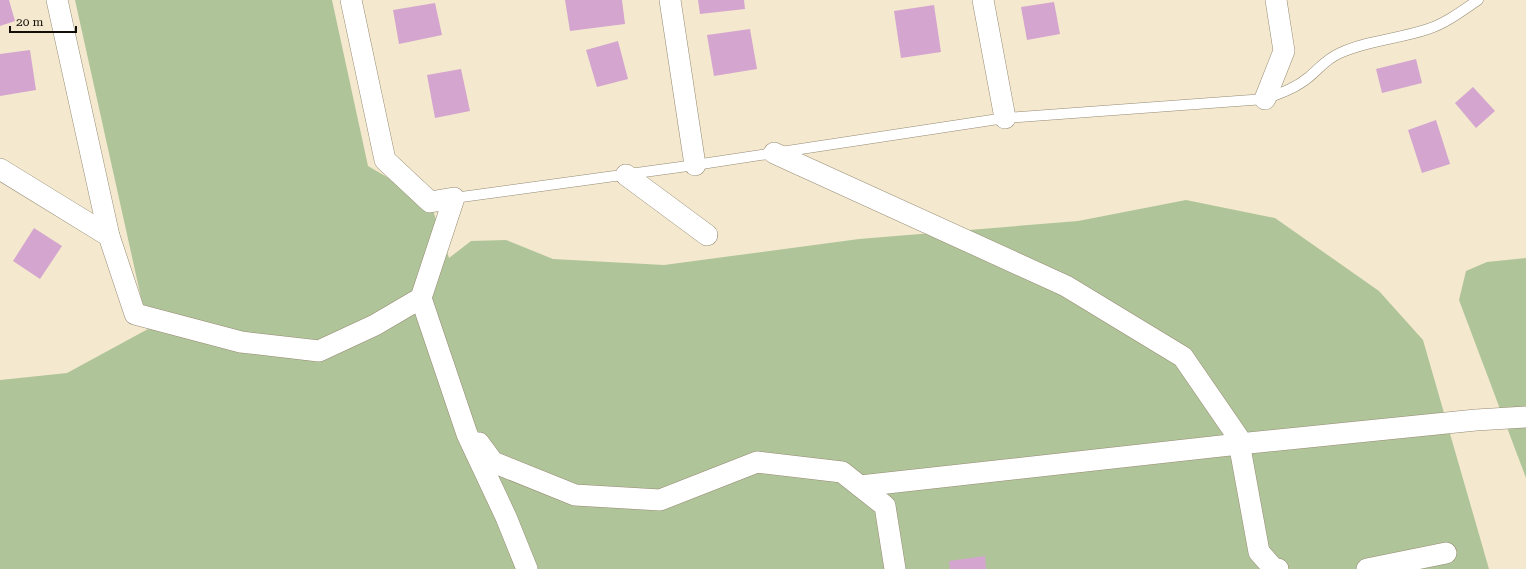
<svg xmlns="http://www.w3.org/2000/svg" width="1526" height="569" viewBox="0 0 1526 569" font-family="'Roboto Serif',serif">
  <rect width="100%" height="100%" fill="#f4e9cf"/>
  <g fill="#b0c499">
    <path d="M75 0H332L368 166 430 202 449 258 471 241 506 240 553 259 664 265 859 239 1078 221 1186 200 1275 218 1379 291 1423 340 1489 569H0V380L67 373 148 329Z"/>
    <path d="M1526 258V478L1459 300 1466 271 1487 262Z"/>
  </g>
  <g fill="#d4a5ce">
    <path d="M0 0H9L15 21 0 26Z"/>
    <path d="M565 0H622L625 24 570 31Z"/>
    <path d="M698 0H744L745 9 700 14Z"/>
    <path d="M1054 2 1060 34 1027 40 1021 7Z"/>
    <path d="M435 3 442 35 399 44 393 10Z"/>
    <path d="M934 5 941 52 901 58 894 11Z"/>
    <path d="M750 29 757 69 714 76 707 35Z"/>
    <path d="M618 41 628 79 597 87 586 50Z"/>
    <path d="M30 50 36 90 0 96V54Z"/>
    <path d="M1416 59 1422 83 1382 93 1376 69Z"/>
    <path d="M461 69 470 111 435 118 427 75Z"/>
    <path d="M1473 87 1495 111 1476 128 1455 103Z"/>
    <path d="M1436 120 1450 164 1422 173 1408 130Z"/>
    <path d="M34 228 62 246 40 279 13 261Z"/>
    <path d="M985 556 986 569H950L949 561Z"/>
  </g>
  <g fill="none" stroke-linecap="round" stroke-linejoin="round">
    <defs>
      <path id="service" d="M454 198 695 165 1005 118 1265 99C1281 93 1296 88 1309 77 1320 68 1326 59 1340 53 1368 40 1399 39 1428 29 1446 23 1462 11 1478 0"/>
      <g id="minor">
        <path d="M57 0 109 236"/>
        <path d="M351 0 385 160 430 202 454 198 421 298 467 434 506 517 527 569"/>
        <path d="M670 0 695 165"/>
        <path d="M983 0 1005 118"/>
        <path d="M1265 99 1284 51 1276 0"/>
        <path d="M774 153 1066 286 1183 357 1238 437 1259 552 1274 569H1278"/>
        <path d="M0 169 109 236 135 314 241 342 319 351 375 325 421 298"/>
        <path d="M626 175 707 235"/>
        <path d="M479 443 493 462 575 495 660 500 757 462 842 472 885 506 895 569"/>
        <path d="M860 486 1239 444 1476 420 1526 417"/>
        <path d="M1367 569 1446 553"/>
      </g>
    </defs>
    <use href="#service" stroke="#958a73" stroke-width="11"/>
    <use href="#minor" stroke="#958a73" stroke-width="22"/>
    <use href="#service" stroke="#fff" stroke-width="10"/>
    <use href="#minor" stroke="#fff" stroke-width="21"/>
  </g>
  <path d="M10 26v6h66v-6" fill="none" stroke="#130f07" stroke-width="2"/>
  <text x="16" y="26" font-size="12" fill="#130f07" stroke="#f4e9cf" stroke-width="3" paint-order="stroke">20 m</text>
</svg>
